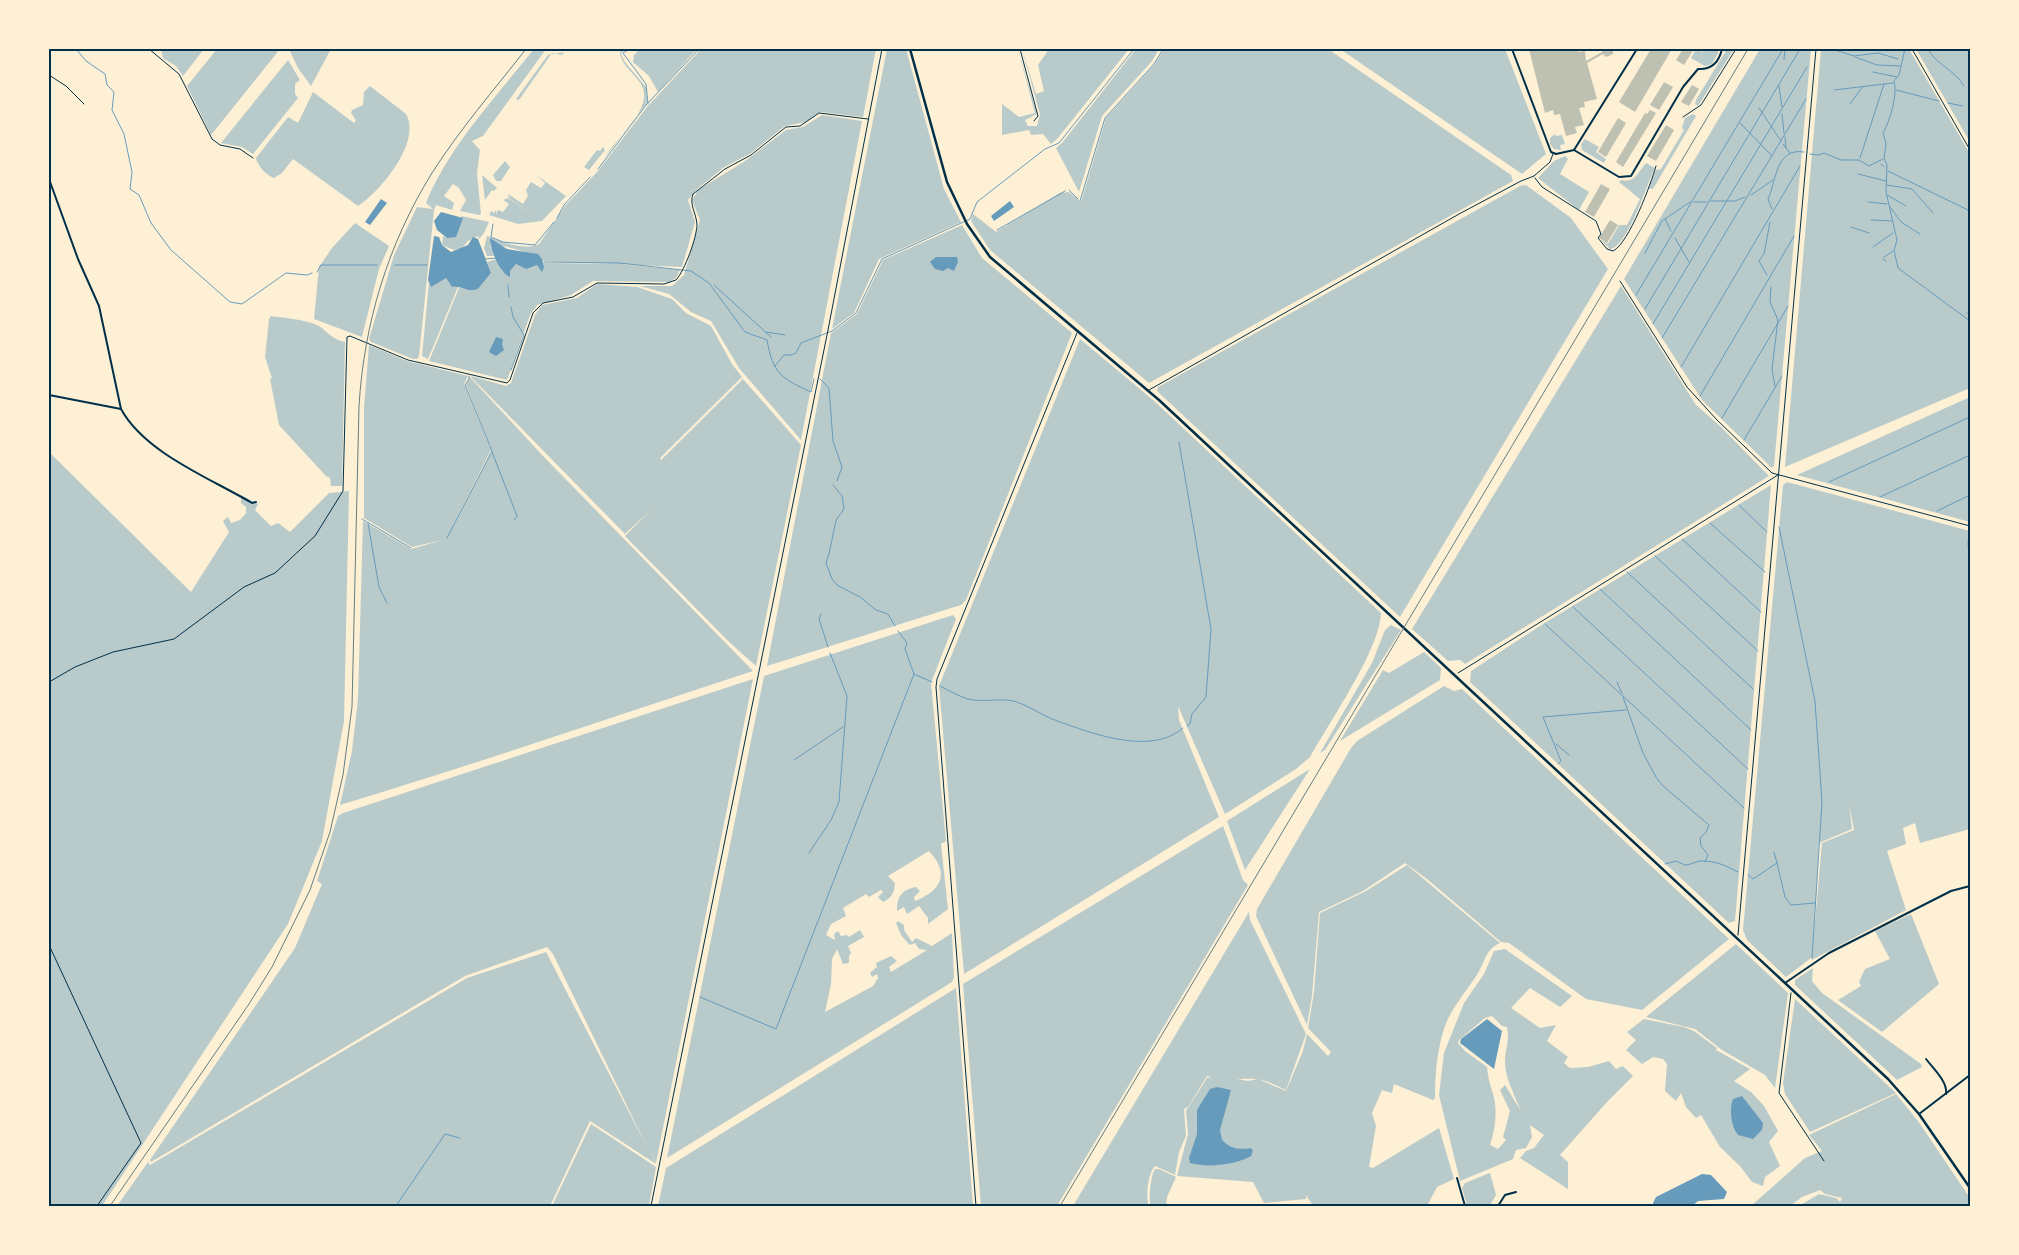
<svg xmlns="http://www.w3.org/2000/svg" width="2019" height="1255" viewBox="0 0 2019 1255" font-family="Manrope,sans-serif">
  <rect width="100%" height="100%" fill="#fdf0d5"/>
  <g fill="#b9caca" fill-rule="evenodd">
    <path d="M161 49H204L183 76 176 66 163 58Z"/>
    <path d="M217 49H280L211 135 187 86Z"/>
    <path d="M289 49H331L311 86 298 68Z"/>
    <path d="M534 49H546L483 136 472 141 480 150 477 173 481 214 479 215 460 211 466 200 459 188 453 184 444 196 454 203 452 210 436 205 434 210 419 356 417 359H413L371 342 369 339 394 255 417 207 433 209 426 203C449 146 496 97 534 49Z"/>
    <path d="M620 49H627L621 53 624 61 646 87 647 103 605 157C615 140 637 123 643 103 651 78 618 71 620 49Z"/>
    <path d="M640 49H697L658 92 649 76 633 62 634 55Z"/>
    <path d="M701 49H876L863 117 820 112 806 122 785 126 751 153 723 168 696 190 688 200 695 222 682 267 543 261C539 255 498 243 490 244L494 256H487L484 248 487 236C502 242 524 251 539 244L565 206 598 171 647 107Z"/>
    <path d="M887 49H906L944 189 961 222 879 259 854 313 832 329Z"/>
    <path d="M1018 49 1037 114 1025 120 1028 126H1037L1040 114 1022 49 1036 94 1044 91 1038 65 1049 49H1129L1057 139 1051 144 1043 134 1031 135 1029 130 1002 135V104L1019 117 1035 113Z"/>
    <path d="M1136 49H1159L1152 61 1102 116 1079 192 1056 148 1062 143Z"/>
    <path d="M1164 49H1328L1511 175 1513 181 1149 383 990 250 971 221 973 214 996 232 1060 193 1069 192 1081 202 1106 118 1155 64Z"/>
    <path d="M1340 49H1505L1546 154 1522 174Z"/>
    <path d="M1696 49 1702 52 1704 49H1718V53L1712 64 1705 66 1691 58Z"/>
    <path d="M1727 49H1734L1698 106 1695 104 1696 100Z"/>
    <path d="M1760 49H1811L1774 466 1772 468 1702 400 1624 279Z"/>
    <path d="M1821 49H1909L1970 154V388L1785 467Z"/>
    <path d="M1916 49H1970V142Z"/>
    <path d="M564 52 562 55 552 53 519 100 516 99 548 55Z"/>
    <path d="M288 60 300 80 295 84V94L298 98 253 154 242 147 221 143Z"/>
    <path d="M370 86 406 114C422 142 380 192 358 206L293 159 282 173 274 178C267 176 257 165 256 158L288 117 298 123 313 92 354 123 356 120 351 113 352 110 363 105 364 92Z"/>
    <path d="M1693 114 1696 116 1653 189 1648 188 1656 170 1661 169 1684 130 1682 128 1685 118Z"/>
    <path d="M822 115 862 121 801 440 739 368 711 321 691 312 669 294 640 286H672L684 275 698 227 700 220 692 200 698 190 745 161 786 130 803 127Z"/>
    <path d="M1555 134 1556 136 1562 135 1565 144 1560 145 1561 150 1554 149 1550 144V138Z"/>
    <path d="M1585 139 1599 147 1596 152 1606 159 1604 163 1582 150 1581 144Z"/>
    <path d="M603 147 605 150 589 170 584 167 597 150 600 151Z"/>
    <path d="M1565 156 1568 159 1560 174 1589 192 1579 210 1538 178 1554 161Z"/>
    <path d="M505 161 510 167 501 181H496L493 175Z"/>
    <path d="M1646 163 1655 168C1647 183 1628 247 1610 249L1601 240 1608 244 1619 225H1627L1640 199 1619 182 1621 180C1635 184 1638 172 1646 163Z"/>
    <path d="M482 175 497 188 494 191 492 190 485 200Z"/>
    <path d="M536 175 566 196 542 221 518 224 489 215 491 211 494 213 496 210V214L498 210 503 212 509 204 503 200 508 198 534 215 509 198 508 194 523 204 528 196 526 190 531 182 541 188 545 183Z"/>
    <path d="M1526 185 1571 218 1608 269 1400 617 1157 391 1158 387 1520 186Z"/>
    <path d="M462 216 489 222 484 233 479 239 478 236 468 241 462 248 454 250 442 245 443 236 447 238Z"/>
    <path d="M355 223 389 246 379 269 362 337 314 319 319 267 332 248Z"/>
    <path d="M962 225 982 258 1072 333 966 600 961 605 767 666 831 333 857 314 883 260Z"/>
    <path d="M497 259 502 271 510 277V271L516 264 523 267 537 265 541 269 544 267 543 263 619 264 680 270 676 278 669 282 593 281 571 295 537 305 530 315 507 380 429 361 459 288 478 289 491 273 487 262Z"/>
    <path d="M443 278H446L452 287H458L428 359 422 356 429 282 431 286Z"/>
    <path d="M597 284 637 287 672 299 686 313 711 326 732 364 742 377 660 458 661 460 743 379 801 445 756 666 728 641 625 536 653 508 625 534 472 378 471 376 506 386 511 383 535 315 542 305 577 298Z"/>
    <path d="M1621 286 1696 405 1720 426 1769 476 1465 664 1460 660 1448 661 1412 629Z"/>
    <path d="M271 316C285 318 312 320 322 328 329 334 334 340 345 342L342 486H331L330 478 326 476 279 425 270 379 272 378 265 357 269 319Z"/>
    <path d="M1080 339 1153 400 1381 613C1380 649 1329 723 1310 757L1296 769 1225 814 1178 706 1179 720 1219 817 964 974 939 686Z"/>
    <path d="M369 345 407 361 468 376 464 384 491 450 446 539 492 451 466 385 470 377 543 456 753 671C615 716 479 763 340 805L352 751 358 699 363 521 411 549 443 540 412 547 364 518V408Z"/>
    <path d="M1970 397V522L1797 475Z"/>
    <path d="M49 452 191 592 229 532 223 521 228 517 231 523 240 520 246 513V507L241 503V495L258 504 255 510 271 526 278 523 290 532 329 493 349 491 344 721 322 841 288 924 102 1206H49Z"/>
    <path d="M1787 482 1970 531V829L1920 843 1915 823 1903 828 1906 844 1887 851 1906 910 1812 960 1811 958 1786 977 1747 940 1743 930 1783 485ZM1849 804 1854 830 1822 843 1814 933 1819 843 1852 829Z"/>
    <path d="M1771 485 1735 921 1729 923 1470 682 1471 671 1543 624Z"/>
    <path d="M953 615 956 619 954 624 931 683 946 841 941 844 948 909 928 924V918L919 906 907 914 904 907 897 911C897 897 901 890 916 887L920 891 914 897 915 901C942 890 950 874 929 851L888 876 895 883C894 893 892 898 883 902L878 897 883 892 881 890 869 897 866 894 843 908 846 916 831 924 826 935 835 940 834 934 838 931 841 936 847 935 849 937 860 930 864 937 848 946 851 953 849 956V963L843 964 837 949 832 959 831 984 825 1012 873 986 878 978 877 974 872 977 870 973 877 967 876 963 891 956 897 961 889 967 891 972 927 950 919 949 915 943 910 945 901 935 896 923 898 921 904 925V930L912 942 916 938 932 946 952 933 954 978 952 982 667 1158 764 676Z"/>
    <path d="M1391 625 1401 630 1325 750 1320 753 1372 663 1385 630Z"/>
    <path d="M1424 652 1441 668 1440 680 1340 741 1383 670 1389 673Z"/>
    <path d="M753 679 656 1163 651 1154 656 1164 590 1121 550 1206H117L148 1162 150 1165 467 978 546 952 647 1147 553 954 547 947 465 976 151 1162 150 1160 295 948 322 884 317 881 338 816 343 813Z"/>
    <path d="M1444 686 1454 691 1462 689 1729 939 1642 1010 1586 999 1509 943 1501 942 1427 879 1405 863 1363 891 1319 912 1312 996 1307 1025 1256 916 1257 909 1351 748 1357 741Z"/>
    <path d="M1310 769 1245 870 1227 821Z"/>
    <path d="M1223 826 1243 880 1248 885 1057 1206H981L963 984Z"/>
    <path d="M1407 865 1500 943C1485 950 1486 960 1478 973 1467 991 1450 1009 1444 1029 1437 1050 1435 1075 1435 1098L1433 1100 1394 1084 1392 1093 1382 1090 1372 1113 1376 1126 1369 1167 1373 1168 1439 1128 1454 1179 1437 1187 1427 1206H1313L1306 1195V1199L1264 1203 1253 1182 1177 1176 1188 1134 1186 1111 1207 1078 1211 1077 1207 1076 1188 1107 1184 1109 1186 1136 1179 1152 1175 1175 1155 1166C1148 1173 1145 1198 1149 1206H1073L1249 912 1250 920 1306 1034 1286 1090C1262 1079 1263 1078 1237 1079L1248 1081 1258 1079 1286 1091 1303 1051 1307 1034 1328 1056 1331 1052 1308 1028 1314 992 1320 913 1366 891Z"/>
    <path d="M1911 914 1939 984 1882 1032 1838 1000 1861 986 1859 982 1865 969 1890 959 1875 931Z"/>
    <path d="M1736 944 1788 993 1775 1088 1765 1075 1722 1050 1695 1029 1646 1017Z"/>
    <path d="M1505 949 1572 996 1560 1007 1530 988 1511 1008 1540 1028 1556 1025 1547 1041 1568 1057 1564 1063 1570 1068 1588 1067 1609 1061 1616 1069 1623 1066 1633 1076 1607 1102 1560 1155 1568 1162V1189L1520 1158 1526 1151 1534 1148 1544 1135 1530 1125 1532 1137 1526 1148 1516 1150 1513 1159 1460 1181 1439 1095 1444 1053 1464 1003 1484 974 1494 951ZM1492 1016 1502 1026 1507 1027C1510 1044 1505 1047 1505 1062 1505 1078 1515 1096 1521 1111L1505 1085 1500 1090 1510 1111 1503 1137 1506 1140 1498 1149 1490 1145C1495 1130 1498 1110 1493 1094 1490 1084 1488 1078 1487 1067L1465 1051 1458 1043 1459 1040 1485 1018Z"/>
    <path d="M1813 968 1812 981 1822 993 1921 1064 1922 1067 1897 1080 1795 985V980Z"/>
    <path d="M956 988 973 1206H658L666 1168Z"/>
    <path d="M1795 999 1896 1093 1810 1132 1785 1094 1783 1083Z"/>
    <path d="M1644 1019 1684 1027 1694 1031 1717 1048 1716 1050 1750 1069 1734 1081 1751 1092 1764 1106 1778 1131 1769 1142 1780 1166 1765 1177 1763 1186 1752 1182 1740 1166 1720 1147 1701 1115 1696 1118 1686 1107 1681 1093 1676 1101 1665 1091 1667 1064 1663 1059 1653 1057 1642 1064 1626 1050 1636 1040 1627 1032Z"/>
    <path d="M1896 1094 1918 1121 1970 1198V1206H1799L1819 1194 1836 1198 1840 1202 1842 1198 1825 1194 1820 1190 1802 1197 1790 1206H1744H1751L1805 1158 1822 1151 1809 1135Z"/>
    <path d="M591 1124 656 1167 649 1206H552Z"/>
    <path d="M1155 1169H1159L1176 1177 1167 1197 1166 1206H1151C1148 1200 1151 1174 1155 1169Z"/>
    <path d="M1490 1173 1496 1195 1490 1205H1467L1462 1188 1465 1183Z"/>
  </g>
  <g fill="#669bbc">
    <path d="M381 199 387 203 370 225 365 222Z"/>
    <path d="M1010 201 1014 207 994 221 991 216Z"/>
    <path d="M441 212 463 218 456 237 447 238 437 230 434 221Z"/>
    <path d="M434 236 439 237 442 245 451 252 468 245 473 237 478 239 491 273 478 289C468 293 461 285 452 287L446 278 431 287 428 280Z"/>
    <path d="M490 238 507 249 538 254 542 259 544 267 542 272 537 265 526 269 516 264 510 271V277C499 273 490 248 490 238Z"/>
    <path d="M936 257H957L958 262 954 271 948 268 943 271 935 269 930 262Z"/>
    <path d="M496 337 503 339 502 345 504 350 496 356 489 352Z"/>
    <path d="M1487 1019 1502 1031 1494 1069 1460 1043 1461 1039Z"/>
    <path d="M1217 1087 1231 1090 1220 1130 1222 1140C1231 1149 1239 1150 1251 1148L1253 1151 1251 1156C1235 1165 1208 1168 1190 1163L1189 1158 1197 1134V1110L1210 1089Z"/>
    <path d="M1742 1096 1763 1123 1762 1130 1753 1139 1738 1135C1731 1127 1729 1109 1733 1099Z"/>
    <path d="M1702 1174 1711 1175 1727 1192 1724 1199 1698 1201 1692 1206H1654L1653 1203 1656 1197Z"/>
  </g>
  <g fill="none" stroke-linecap="round" stroke-linejoin="round">
    <g stroke="#669bbc" stroke-width="1">
      <path d="M76 49 86 61 105 74 107 85 114 92 112 110 124 134 132 172 130 189 139 195 151 223 171 250 230 302 242 304 286 273 307 275 312 273"/>
      <path d="M630 49 623 53 646 84 648 104"/>
      <path d="M1832 49 1854 56 1878 53 1898 59"/>
      <path d="M1898 49 1904 51"/>
      <path d="M1905 49 1899 75 1894 81C1898 94 1890 121 1883 133L1886 144 1884 158 1887 165 1886 192 1897 240 1894 250 1898 268 1970 321"/>
      <path d="M1928 49C1936 65 1955 70 1964 86"/>
      <path d="M1968 49 1970 51"/>
      <path d="M1855 57 1877 65 1901 66"/>
      <path d="M1784 59 1785 49"/>
      <path d="M1873 72 1897 77"/>
      <path d="M1779 86 1782 107"/>
      <path d="M1834 90 1893 83"/>
      <path d="M1896 90 1939 101"/>
      <path d="M1948 103 1963 106"/>
      <path d="M1850 104 1863 86"/>
      <path d="M1759 108 1781 141"/>
      <path d="M1782 114 1784 133"/>
      <path d="M1740 123 1772 156"/>
      <path d="M1785 137 1786 148"/>
      <path d="M1783 144 1790 153"/>
      <path d="M1810 154 1818 155 1824 153 1841 160H1859L1869 166 1883 159"/>
      <path d="M1860 158 1884 84"/>
      <path d="M1881 164 1884 167"/>
      <path d="M598 169 646 105 699 49"/>
      <path d="M1888 171 1970 211"/>
      <path d="M1858 174 1886 181"/>
      <path d="M1887 185 1912 189 1933 213"/>
      <path d="M1069 190 1078 199"/>
      <path d="M1751 195 1773 180"/>
      <path d="M1887 195 1906 206"/>
      <path d="M1080 201 1105 118 1154 64 1163 49"/>
      <path d="M1711 201H1735L1745 197"/>
      <path d="M1694 202H1707"/>
      <path d="M1868 202 1887 204"/>
      <path d="M1890 207 1901 222 1920 234"/>
      <path d="M1772 209 1768 199C1776 183 1775 147 1804 152"/>
      <path d="M557 218 564 205 590 177"/>
      <path d="M1665 219 1671 231"/>
      <path d="M1871 220 1893 221"/>
      <path d="M493 224 491 237 503 242 535 245 554 222"/>
      <path d="M1851 227 1869 233"/>
      <path d="M997 230 1065 191"/>
      <path d="M1675 238 1689 262"/>
      <path d="M1873 247 1893 233"/>
      <path d="M1645 253 1662 221 1690 202"/>
      <path d="M1884 257 1893 251"/>
      <path d="M484 259 498 258"/>
      <path d="M1883 259 1886 261"/>
      <path d="M544 262 620 263 691 271 709 283 745 332 767 340C773 374 781 378 811 392L814 379"/>
      <path d="M395 265H427"/>
      <path d="M317 272 321 265H377"/>
      <path d="M1767 275 1759 261 1764 254 1770 222"/>
      <path d="M508 285 509 297"/>
      <path d="M714 285 771 337"/>
      <path d="M1771 287 1770 302 1778 320 1772 369 1775 387"/>
      <path d="M1636 295 1783 49"/>
      <path d="M1645 309 1800 49"/>
      <path d="M1967 313 1970 314"/>
      <path d="M1653 324 1807 67"/>
      <path d="M766 332 785 335"/>
      <path d="M1662 338 1806 99"/>
      <path d="M775 366 784 355H791L796 353 801 343 832 331 856 313 882 259 970 219 977 202 1045 149 1059 143 1134 49"/>
      <path d="M1681 367 1800 166"/>
      <path d="M511 370 524 335 513 317 511 307"/>
      <path d="M820 379 829 388 833 441 842 467 837 481"/>
      <path d="M1700 396 1794 236"/>
      <path d="M1722 418 1788 306"/>
      <path d="M1744 440 1782 376"/>
      <path d="M1179 442 1211 629 1206 697 1192 714 1190 724 1187 726"/>
      <path d="M492 452 517 516 514 520"/>
      <path d="M1829 482 1970 417"/>
      <path d="M833 485 842 496 844 508C842 514 838 515 836 521 832 536 831 550 826 563L832 579 837 585 860 597 876 610 888 614 895 626"/>
      <path d="M1880 497 1970 455"/>
      <path d="M1739 505 1767 532"/>
      <path d="M1937 511 1970 495"/>
      <path d="M362 519 411 548"/>
      <path d="M368 523 379 587 387 603"/>
      <path d="M1710 523 1765 572"/>
      <path d="M1779 527 1815 701 1822 802 1812 958"/>
      <path d="M1970 536 1968 542 1970 572"/>
      <path d="M447 538 492 451 465 385 469 379V376"/>
      <path d="M1682 539 1761 612"/>
      <path d="M1655 556 1758 651"/>
      <path d="M1627 572 1753 689"/>
      <path d="M1600 589 1751 730"/>
      <path d="M1573 607 1748 769"/>
      <path d="M821 614 819 619 828 647"/>
      <path d="M1545 624 1744 808"/>
      <path d="M898 631 907 643 905 649 914 674 932 682"/>
      <path d="M1617 682 1622 693"/>
      <path d="M940 686C948 690 958 696 968 699 983 703 1002 697 1017 702 1029 706 1040 714 1052 719 1088 732 1150 757 1183 728"/>
      <path d="M1623 697 1643 753 1656 777 1663 786 1709 825 1706 832 1700 838 1701 846 1708 855 1705 862"/>
      <path d="M1556 744 1569 755"/>
      <path d="M794 760 843 727"/>
      <path d="M1558 764 1561 761 1543 717 1626 710"/>
      <path d="M1774 852 1777 863"/>
      <path d="M809 853 831 820 839 802 847 696 830 653"/>
      <path d="M1665 864 1676 861 1685 865C1690 865 1695 862 1700 861 1717 861 1724 865 1738 872"/>
      <path d="M1748 875 1753 879 1777 863 1785 897 1791 905 1815 903"/>
      <path d="M700 997 776 1029 914 674"/>
      <path d="M396 1206 445 1134 460 1138"/>
    </g>
  </g>
  <g fill="#bec0b2">
    <path d="M1529 49H1578V52L1585 51 1586 61 1602 52V49L1613 50V54L1606 57 1603 54 1587 63 1597 99 1584 102 1585 107 1579 108 1584 125 1575 127 1577 133 1566 136 1560 114 1554 115 1553 110 1545 113Z"/>
    <path d="M1651 49H1672L1635 112 1619 102Z"/>
    <path d="M1683 49H1694L1684 65 1676 60Z"/>
    <path d="M1664 82 1673 87 1659 110 1650 105Z"/>
    <path d="M1692 85 1699 89 1689 106 1681 102Z"/>
    <path d="M1650 110 1656 113 1623 167 1616 162 1645 113 1647 114Z"/>
    <path d="M1618 118 1626 123 1606 157 1598 152Z"/>
    <path d="M1666 125 1674 130 1656 161 1647 156Z"/>
    <path d="M1601 184 1610 189 1594 217 1585 212Z"/>
    <path d="M1610 220 1618 225 1607 243 1599 238Z"/>
  </g>
  <g fill="none" stroke-linecap="round" stroke-linejoin="round">
    <g stroke="#003049" stroke-width="1">
      <path d="M149 49 179 74 212 139 220 145 240 149 253 158"/>
      <path d="M1912 49 1970 150"/>
      <path d="M49 75 66 86 84 104"/>
      <path d="M1683 117 1701 105 1736 49"/>
      <path d="M1535 178 1542 187 1596 221 1601 234 1598 238 1607 249 1613 251C1629 243 1651 184 1656 166"/>
      <path d="M1620 281 1687 387 1717 420 1772 473 1970 526"/>
      <path d="M1458 673 1778 475"/>
      <path d="M49 682 75 667 113 652 174 639 244 587 275 573 315 536 343 491 347 337 350 336 408 360 507 383 510 380 533 313 543 303 573 297 597 283 664 284 676 280C685 270 697 237 697 224 696 213 689 204 693 194L725 169 751 155 786 127 800 126 819 113 868 119"/>
      <path d="M1738 935 1816 49"/>
      <path d="M49 945 141 1143 97 1206"/>
      <path d="M1791 993 1779 1093 1824 1161"/>
      <path d="M651 1206 828 330 882 49"/>
      <path d="M976 1206 936 687 937 679 1077 333"/>
    </g>
    <g stroke="#003049" stroke-width="1">
      <path d="M1020 49 1038 116 1034 121"/>
      <path d="M1149 390 1459 214 1521 181 1534 176 1550 162 1553 154"/>
    </g>
    <g stroke="#003049" stroke-width="2">
      <path d="M1512 49 1551 152 1556 154 1574 150"/>
      <path d="M1574 150 1619 177 1631 176 1683 87 1698 69C1712 70 1719 62 1722 49"/>
      <path d="M1574 150 1637 49"/>
      <path d="M49 179 78 259 99 306 121 409C145 453 210 478 252 503L256 502"/>
      <path d="M49 395 121 409"/>
      <path d="M1785 983 1829 953 1951 891 1970 886"/>
      <path d="M1926 1059C1933 1068 1948 1082 1946 1094"/>
      <path d="M1919 1114 1970 1075"/>
      <path d="M1457 1178 1465 1206"/>
      <path d="M1498 1206 1505 1195 1516 1192"/>
    </g>
    <path stroke="#003049" stroke-width="2.5" d="M910 49 947 182 967 224 990 257 1159 400 1888 1079 1919 1114 1970 1188"/>
    <g stroke="#657d81" stroke-width="1">
      <path d="M110 1206 249 1004 272 967 310 890 330 832 343 775 352 707 359 406C364 323 388 244 432 173 460 129 494 90 526 49"/>
      <path d="M1060 1206 1748 49"/>
    </g>
  </g>
  <rect width="2019" height="1255" fill="none" stroke="#fdf0d5" stroke-width="100"/>
  <rect x="50" y="50" width="1919" height="1155" fill="none" stroke="#003049" stroke-width="2"/>
</svg>
